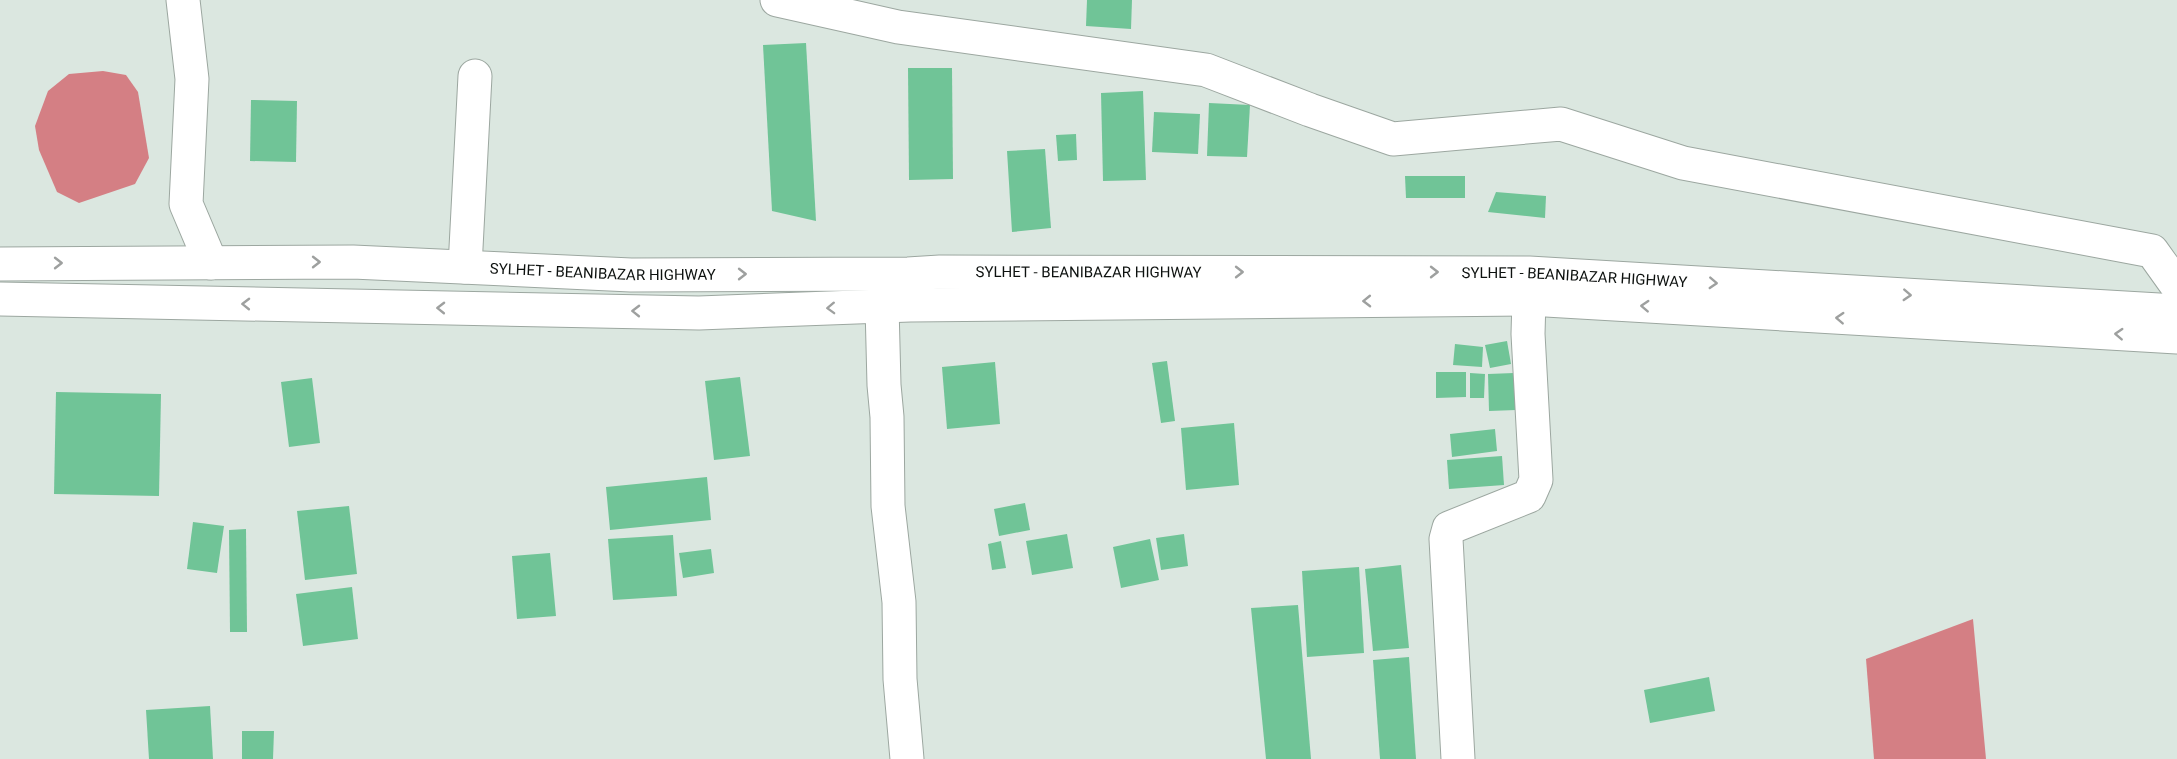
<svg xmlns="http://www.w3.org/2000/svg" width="2177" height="759" viewBox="0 0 2177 759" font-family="Roboto,sans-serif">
  <rect width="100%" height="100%" fill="#dbe7e0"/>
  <g fill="#d47f84">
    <path d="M103 71 126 75 138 92 149 158 135 184 79 203 57 192 39 150 35 126 48 91 69 74Z"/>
    <path d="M1973 619 1986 759H1874L1866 659Z"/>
  </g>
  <g fill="#70c497">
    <path d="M1087 0H1132L1131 29 1086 26Z"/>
    <path d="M806 43 816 221 772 211 763 45Z"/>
    <path d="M908 68H952L953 179 909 180Z"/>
    <path d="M1143 91 1146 180 1103 181 1101 93Z"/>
    <path d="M251 100 297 101 296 162 250 161Z"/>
    <path d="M1209 103 1250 105 1247 157 1207 156Z"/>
    <path d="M1154 112 1200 114 1198 154 1152 152Z"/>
    <path d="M1076 134 1077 160 1058 161 1056 135Z"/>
    <path d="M1045 149 1051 228 1012 232 1007 151Z"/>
    <path d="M1405 176H1465V198H1406Z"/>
    <path d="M1496 192 1546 196 1545 218 1488 212Z"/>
    <path d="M1507 341 1511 364 1490 368 1485 345Z"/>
    <path d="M1455 344 1483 347 1482 367 1453 365Z"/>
    <path d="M1167 361 1175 421 1161 423 1152 363Z"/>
    <path d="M995 362 1000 424 947 429 942 367Z"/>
    <path d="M1436 372H1466V397L1436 398Z"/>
    <path d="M1470 373 1485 374 1484 398H1470Z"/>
    <path d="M1514 373 1516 410 1489 411 1488 374Z"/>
    <path d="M740 377 750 456 714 460 705 381Z"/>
    <path d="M312 378 320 443 289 447 281 382Z"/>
    <path d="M56 392 161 394 159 496 54 494Z"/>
    <path d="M1234 423 1239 485 1186 490 1181 428Z"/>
    <path d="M1495 429 1497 451 1452 457 1450 434Z"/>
    <path d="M1502 456 1504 485 1449 489 1447 460Z"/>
    <path d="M707 477 711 520 610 530 606 487Z"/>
    <path d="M1025 503 1030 530 999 536 994 509Z"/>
    <path d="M349 506 357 574 305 580 297 511Z"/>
    <path d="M193 522 224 526 217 573 187 569Z"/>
    <path d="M246 529 247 632H230L229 530Z"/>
    <path d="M1067 534 1073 568 1032 575 1026 541Z"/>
    <path d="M1184 534 1188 566 1161 570 1156 538Z"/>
    <path d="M673 535 677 596 613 600 608 539Z"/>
    <path d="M1150 539 1159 580 1121 588 1113 547Z"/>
    <path d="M1001 541 1006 568 992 570 988 544Z"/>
    <path d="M711 549 714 573 683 578 679 553Z"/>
    <path d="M550 553 556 616 517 619 512 556Z"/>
    <path d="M1401 565 1409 648 1373 651 1365 569Z"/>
    <path d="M1359 567 1364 653 1307 657 1302 571Z"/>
    <path d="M352 587 358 639 303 646 296 594Z"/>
    <path d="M1298 605 1311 759H1266L1251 608Z"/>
    <path d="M1409 657 1416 759H1380L1373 660Z"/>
    <path d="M1709 677 1715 711 1650 723 1644 690Z"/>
    <path d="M210 706 213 759H149L146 710Z"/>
    <path d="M242 731H274L273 759H242Z"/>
  </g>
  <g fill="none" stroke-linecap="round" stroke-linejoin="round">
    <defs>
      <g id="minor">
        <path d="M183 0 192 79 186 204 211 263"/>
        <path d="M777 0 898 27 1206 70 1310 110 1393 139 1561 124 1683 163 2152 251 2177 286"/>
        <path d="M465 267 475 76"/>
        <path d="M882 306 884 385 887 417 888 506 899 602 900 679 907 759"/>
        <path d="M1458 759 1446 539 1449 528 1529 496 1536 480 1528 334 1529 299"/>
      </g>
      <g id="major">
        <path id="s1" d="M0 264 353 262 631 275 908 274 940 272 1529 273 2177 311"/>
        <path d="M0 299 699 313 910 305 1529 299 2177 337"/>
      </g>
    </defs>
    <use href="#minor" stroke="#9ca7a0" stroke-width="35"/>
    <use href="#major" stroke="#9ca7a0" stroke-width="35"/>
    <use href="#minor" stroke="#fff" stroke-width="33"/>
    <use href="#major" stroke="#fff" stroke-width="33"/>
  </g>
  <defs><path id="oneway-chevron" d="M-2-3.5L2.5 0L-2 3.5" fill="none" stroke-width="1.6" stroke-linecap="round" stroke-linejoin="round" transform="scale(1.5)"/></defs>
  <g stroke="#9ea09f">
    <use href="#oneway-chevron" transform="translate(316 262)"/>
    <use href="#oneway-chevron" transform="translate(58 263)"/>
    <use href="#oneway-chevron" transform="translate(1239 272)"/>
    <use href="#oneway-chevron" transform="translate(1434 272)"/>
    <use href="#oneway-chevron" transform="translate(742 274)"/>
    <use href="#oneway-chevron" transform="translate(1713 283) rotate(3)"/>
    <use href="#oneway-chevron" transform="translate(1907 295) rotate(3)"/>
    <use href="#oneway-chevron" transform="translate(1367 301) rotate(179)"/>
    <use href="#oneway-chevron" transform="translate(246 304) rotate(-179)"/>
    <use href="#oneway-chevron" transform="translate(1645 306) rotate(-177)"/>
    <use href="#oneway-chevron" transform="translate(441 308) rotate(-179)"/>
    <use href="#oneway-chevron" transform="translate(831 308) rotate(178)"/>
    <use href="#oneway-chevron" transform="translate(636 311) rotate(-179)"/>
    <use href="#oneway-chevron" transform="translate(1840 318) rotate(-177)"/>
    <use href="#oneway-chevron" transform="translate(2119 334) rotate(-177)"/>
  </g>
  <g text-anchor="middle" stroke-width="4.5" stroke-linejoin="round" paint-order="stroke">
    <g font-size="15" fill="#0d110f" stroke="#fff">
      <text dy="5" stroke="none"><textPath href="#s1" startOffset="603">SYLHET - BEANIBAZAR HIGHWAY</textPath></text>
      <text dy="5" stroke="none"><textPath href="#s1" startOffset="1089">SYLHET - BEANIBAZAR HIGHWAY</textPath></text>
      <text dy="5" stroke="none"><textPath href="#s1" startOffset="1575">SYLHET - BEANIBAZAR HIGHWAY</textPath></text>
    </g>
  </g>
</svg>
